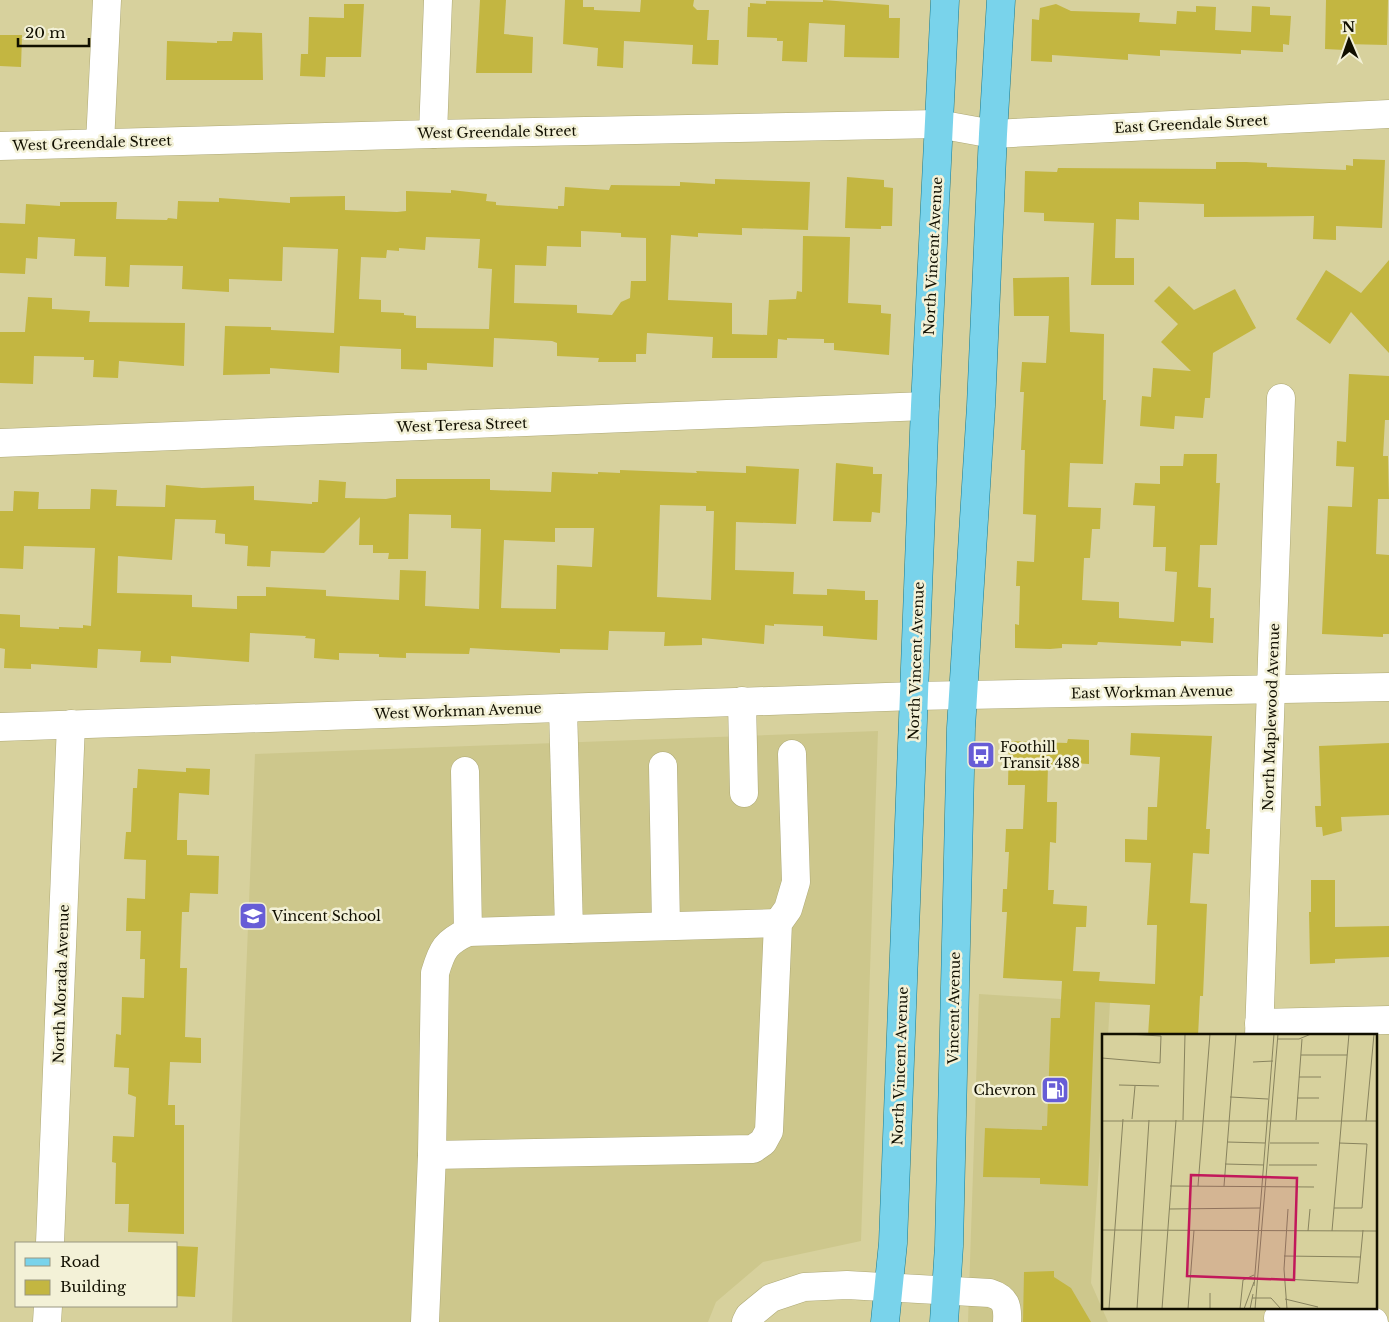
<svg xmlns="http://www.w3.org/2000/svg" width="1389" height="1322" viewBox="0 0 1389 1322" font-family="'Libre Baskerville',serif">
  <rect width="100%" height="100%" fill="#d7d19d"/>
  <g fill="#cdc78c">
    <path d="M878 731 861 1241 763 1262 716 1302 708 1322H232L255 754Z"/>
    <path d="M979 994 1110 1002 1108 1036H1103V1105L1091 1283 1108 1322H968Z"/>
  </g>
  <g fill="#c3b641" fill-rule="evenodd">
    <path d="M480 0H506L504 34 533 37 532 73H476Z"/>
    <path d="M565 0H583V7H594V10L640 12 641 0H694L693 6 697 10H709L707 40H719L718 65 692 64 693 45 624 41 623 68 597 66 598 48 563 44Z"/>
    <path d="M823 0 889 5V18H900L899 58 844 57 845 25 809 23 807 62 782 61 783 41H777V38L747 37 748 7H750V3L766 4V1L823 2Z"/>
    <path d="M1326 0H1388L1387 45 1345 44V50L1325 49Z"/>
    <path d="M344 4H364L361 57H326L325 77 300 76 301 54H308L309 17 344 18Z"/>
    <path d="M1056 4 1071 11 1140 13 1139 22 1176 24 1177 11 1196 12V6L1216 7 1215 30 1251 32 1252 6 1270 7V15L1291 16 1289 45 1283 44V52L1241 50V54L1160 50V56L1128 54V60L1052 55V62L1031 61 1032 19 1039 20 1040 8Z"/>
    <path d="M233 32 262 33 263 80H166L167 41 217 43V41H232Z"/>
    <path d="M0 35H22L21 67 0 66Z"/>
    <path d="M1353 159 1385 160 1382 228 1336 226V240L1313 239 1314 216 1204 217V204L1139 202V220L1116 219 1115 258H1134V285H1091L1094 223 1044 221V213L1024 212 1025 171 1057 172 1058 168 1216 169V162H1246L1267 163V167L1346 170V165L1353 166Z"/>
    <path d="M847 177 884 180V187L893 188 892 226H881V229L845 228Z"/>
    <path d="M715 179 810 182 808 230 742 228V235L698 233V237L671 235 668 300 732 303V334L767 335 769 300 796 299 797 291 802 292 803 236 850 237 848 303 881 305V313L891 314 889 355 834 350V343H824V339L787 338V340L778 339 777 358H712L713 337 647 333 646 354H636V362H598L599 358 557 356V343L552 341 494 338 493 367 427 363V370L401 369V349L340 346 339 373 270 368V374L223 375 225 326 271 327V330L334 333 338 249 283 247 282 281 229 279V292L182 289 183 266 130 265 129 287 105 286 106 257 74 256 75 239 38 237 37 259 26 258 25 274 0 273V223L25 224 26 204 60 206V202H117L116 219 167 220 168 218 177 219 178 201 219 202V198L290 203V197L345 196V210L397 212 406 211V191L451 193V190L487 194 486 201 496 202V205L558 209V206H564L565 187 609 190 611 185 680 186V182L715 184ZM581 231 621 233V237L646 238V281H631L630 298 621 302 612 315 577 313V305L514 303 515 265 546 266 547 246 581 247ZM426 237 480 239 478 268 492 269 489 329 416 328V316L404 315V313L381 312V300L359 299 361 257 386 258 387 250 399 251V248L425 250Z"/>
    <path d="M1389 260V353L1351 312 1330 344 1296 319 1326 270 1361 293Z"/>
    <path d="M1069 277 1070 332 1104 334 1103 400H1106L1103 464 1070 463 1068 507 1101 508 1100 529H1092L1090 558H1084L1082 600 1119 602V618L1174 622 1177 572 1165 571 1166 547H1153L1155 506 1133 505 1135 483 1160 484V466H1183L1184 454H1217L1216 483H1220L1217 545H1200L1198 587 1211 588 1210 618H1214L1213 643 1181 641V646L1098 642 1097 645 1062 644V648L1050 649 1015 648V624L1019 625 1020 586H1016L1017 561 1034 562 1036 515 1023 514 1025 450H1021L1024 392H1020L1022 362 1046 363 1049 316H1014L1013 278Z"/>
    <path d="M1169 286 1194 310 1235 289 1256 328 1213 353 1210 398H1205L1203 418 1175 416 1174 429 1140 426 1142 396 1151 397 1153 368 1191 371 1161 342 1178 324 1154 301Z"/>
    <path d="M28 297 52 298V309L90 311 89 322 185 323 184 366 119 361 118 378 93 377 94 360H84V357L34 356 33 384 0 383V332H25Z"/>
    <path d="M1349 374 1389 376V420H1385L1383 456H1388L1389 499H1378L1376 554 1389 555V634H1383V637L1322 634 1328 506 1352 507 1354 467 1336 466 1337 441 1346 442Z"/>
    <path d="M836 463 873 467V474H882L880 513 872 512 871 522 833 521Z"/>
    <path d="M746 466 799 469 796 524 736 522 735 570 794 572 793 594 827 595V589L865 591V600H878L877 640 823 636V626L774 624V626L765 625 764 644 702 638V645L664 646 665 632 609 631 608 650 560 649V653L470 648 469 654 406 653V658L379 657V654L339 653V660L314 658 315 639 305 638 306 636 250 633 249 662 171 656V663L140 662 141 651 98 649 97 668 31 664V669L4 668 5 649 0 648V614L20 615V627L59 629V627L83 628V625L91 626 95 548 24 546 23 569 0 568V511H13L14 491 39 492 38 509H90L91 489 117 490 116 506 165 507 166 485 202 488 254 486V500L312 504V502H318L319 480 346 482 345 498 386 499 396 497V479H490V490L551 492 552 472 598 474V472L620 473V470L697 473 696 471 746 473ZM660 505 706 506V511H714L711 600 657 597ZM409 514 451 515V528L481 529 479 609 425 606 426 571 400 570 399 600 326 596V590L266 587V596H237V609L192 607V595L117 593 118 556 172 560 175 519 216 520 215 533 225 534V544L248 546 247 566 270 567 271 551 324 553 360 517 359 545H373V553H389L388 559H408ZM555 528H594L592 567 557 565 556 609 501 608 504 540 555 542Z"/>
    <path d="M1131 733 1212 736 1206 829H1210L1209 854 1193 853 1190 903 1207 904 1203 996H1200L1198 1036H1148L1150 1005 1095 1002 1088 1186 1040 1184V1178L983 1177 985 1128 1042 1130V1126H1047L1051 1018H1060L1062 981 1003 978 1007 912H1002L1003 889H1007L1009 852H1005L1006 829H1023L1025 785H1008L1009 741 1067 743 1068 739 1089 740V764L1055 762V765H1048L1047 802H1057L1056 843 1050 842 1048 890H1054L1053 904 1087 906 1086 927H1076L1073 971 1100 972 1099 981 1155 984 1157 925H1147L1151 863 1125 862V839L1147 840 1148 807H1157L1160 757 1130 755Z"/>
    <path d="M1389 743V815L1341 817 1342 831 1323 836 1322 827H1316L1315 806H1321L1319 746Z"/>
    <path d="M186 768 210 769 209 795 179 793 177 840H187V855L219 856 218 894 190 893 189 912H182L180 968H187L185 1037 201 1038V1063L170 1062 168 1105H175V1125H184V1234L128 1232 129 1204H115L116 1163 112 1162 113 1136 134 1137 136 1097 128 1094 129 1068 114 1067 116 1034 121 1035 122 997 144 998 145 959H140L141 931H126L127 898 145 899 146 860 124 859 126 832H131L133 788H137L138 769 186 772Z"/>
    <path d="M1311 880H1335V927L1389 926V957L1335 959V963L1310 964 1309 912H1311Z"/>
    <path d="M176 1246 198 1247 195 1297 176 1296Z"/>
    <path d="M1054 1271V1277L1071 1288 1091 1322H1023L1024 1272Z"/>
  </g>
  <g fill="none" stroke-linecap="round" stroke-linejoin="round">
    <defs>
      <g id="minor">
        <path d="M433 134 438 0"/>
        <path d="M100 143 107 0"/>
        <path d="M0 146 433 134 938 124 993 134 1389 114"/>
        <path d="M0 443 925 406"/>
        <path d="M742 701 744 793"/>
        <path d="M563 708 569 929"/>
        <path d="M0 727 915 696 1389 687"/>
        <path d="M663 766 666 926"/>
        <path d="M465 771 468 932"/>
        <path d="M1259 1023 1389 1020"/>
        <path d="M1259 1036 1281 398"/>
        <path d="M432 1155 753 1149 763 1142 769 1131 778 923 788 909 796 882 792 754"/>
        <path d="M50 1243 71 724"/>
        <path d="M1278 1318H1344L1374 1322"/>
        <path d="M47 1322 48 1306"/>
        <path d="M425 1322 432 1155 435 973C442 949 446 942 468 932L778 923"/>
        <path d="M746 1322 749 1316 771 1298 804 1287 847 1285 990 1293C1006 1298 1008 1306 1007 1322"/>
      </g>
      <g id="major">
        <path d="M885 1322 893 1243 925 406 945 0"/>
        <path d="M944 1322 949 1246 961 728 981 406 993 134 1001 0"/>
      </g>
    </defs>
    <use href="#minor" stroke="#aea976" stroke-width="29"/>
    <use href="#major" stroke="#1a7b90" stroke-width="29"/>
    <use href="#minor" stroke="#fff" stroke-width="28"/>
    <use href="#major" stroke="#79d3eb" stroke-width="28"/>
  </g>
  <defs>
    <symbol id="bus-square" viewBox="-11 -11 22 22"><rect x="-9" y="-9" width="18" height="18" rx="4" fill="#675dd6" stroke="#f3f1d7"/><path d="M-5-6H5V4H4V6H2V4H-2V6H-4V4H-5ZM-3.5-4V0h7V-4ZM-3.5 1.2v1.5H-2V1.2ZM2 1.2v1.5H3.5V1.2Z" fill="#fff"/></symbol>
    <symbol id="school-square" viewBox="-11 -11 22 22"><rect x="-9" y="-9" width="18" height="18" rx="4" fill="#675dd6" stroke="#f3f1d7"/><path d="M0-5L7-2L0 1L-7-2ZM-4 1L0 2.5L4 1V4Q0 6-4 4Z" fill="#fff"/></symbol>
    <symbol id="fuel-square" viewBox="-11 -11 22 22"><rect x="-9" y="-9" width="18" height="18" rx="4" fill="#675dd6" stroke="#f3f1d7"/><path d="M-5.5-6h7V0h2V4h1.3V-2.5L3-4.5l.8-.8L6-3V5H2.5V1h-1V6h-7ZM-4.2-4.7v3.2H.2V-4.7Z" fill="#fff"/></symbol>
  </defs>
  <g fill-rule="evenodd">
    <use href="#bus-square" x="965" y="739" width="32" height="32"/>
    <use href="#school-square" x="237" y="900" width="32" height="32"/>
    <use href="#fuel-square" x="1039" y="1074" width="32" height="32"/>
  </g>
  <g text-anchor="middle" stroke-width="5" stroke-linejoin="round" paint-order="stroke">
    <g font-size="14" fill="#110f00" stroke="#f3f1d7">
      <text transform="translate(1191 124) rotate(-3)" y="5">East Greendale Street</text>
      <text transform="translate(497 132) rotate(-1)" y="5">West Greendale Street</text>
      <text transform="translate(92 143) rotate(-2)" y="5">West Greendale Street</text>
      <text transform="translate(933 256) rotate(-87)" y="5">North Vincent Avenue</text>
      <text transform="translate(462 425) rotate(-2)" y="5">West Teresa Street</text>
      <text transform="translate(916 661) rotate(-88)" y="5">North Vincent Avenue</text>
      <text transform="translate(1152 692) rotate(-1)" y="5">East Workman Avenue</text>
      <text transform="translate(458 711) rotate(-2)" y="5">West Workman Avenue</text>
      <text transform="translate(1271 717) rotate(-88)" y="5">North Maplewood Avenue</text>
      <text transform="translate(61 984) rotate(-88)" y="5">North Morada Avenue</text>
      <text transform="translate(954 1008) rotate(-89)" y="5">Vincent Avenue</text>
      <text transform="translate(900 1066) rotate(-88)" y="5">North Vincent Avenue</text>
    </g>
    <g font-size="14" fill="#110f00" stroke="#f3f1d7" text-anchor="start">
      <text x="1000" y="752">Foothill<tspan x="1000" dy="16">Transit 488</tspan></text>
      <text x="272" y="921">Vincent School</text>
      <text x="1036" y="1095" text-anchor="end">Chevron</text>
    </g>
  </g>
  <g transform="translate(1102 1034)">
    <rect width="275" height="275" fill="#d7d19d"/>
    <path fill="none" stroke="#88835e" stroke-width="1" d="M176 5H197L209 0M199 21H245M0 24 58 29 59 2 26 0M151 28 171 27M197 43H219M17 51 57 52M128 63 166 65M195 64H217M30 85 33 52M81 86 83 0M194 86 200 5M0 87H275M264 87 272 0M125 108 163 109M168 109H217M123 130 162 131M167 131H215M68 152 212 153M96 152 108 0M122 152 134 0M232 174H260L265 110 237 109M67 175 158 174M0 196 275 197M206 197 208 175M230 197 247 0M182 222 259 223M183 245 256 249 261 196M152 252 172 0M150 264H169L179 275M183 265 216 273M7 275 21 85M35 275 47 86M60 275 74 86M86 275 92 196M108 275V259M138 275 141 246 152 241M142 275 152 248M148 275 151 260M153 275 176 0M185 275 182 235 186 175"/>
    <path fill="#c2185b" fill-opacity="0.15" stroke="#c2185b" stroke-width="2.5" d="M89 141 195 144 192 246 85 242Z"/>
    <rect width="275" height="275" fill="none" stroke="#110f00" stroke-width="2.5"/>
  </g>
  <rect x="15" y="1242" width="162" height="65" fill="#f3f1d7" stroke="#999781"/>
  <rect x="25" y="1258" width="25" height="8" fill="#79d3eb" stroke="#999781"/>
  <text x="60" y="1267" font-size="15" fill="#110f00">Road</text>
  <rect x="25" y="1280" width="25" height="15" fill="#c3b641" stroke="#999781"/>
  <text x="60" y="1292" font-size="15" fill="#110f00">Building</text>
  <g transform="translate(1349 40) rotate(358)" stroke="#f3f1d7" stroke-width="4" paint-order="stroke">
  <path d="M0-4L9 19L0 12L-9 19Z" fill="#110f00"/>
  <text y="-8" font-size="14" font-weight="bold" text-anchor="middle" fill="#110f00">N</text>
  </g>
  <path d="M18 38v8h71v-8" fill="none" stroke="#110f00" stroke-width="2.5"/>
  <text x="25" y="38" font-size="15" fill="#110f00" stroke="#f3f1d7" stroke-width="4" paint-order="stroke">20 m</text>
</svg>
